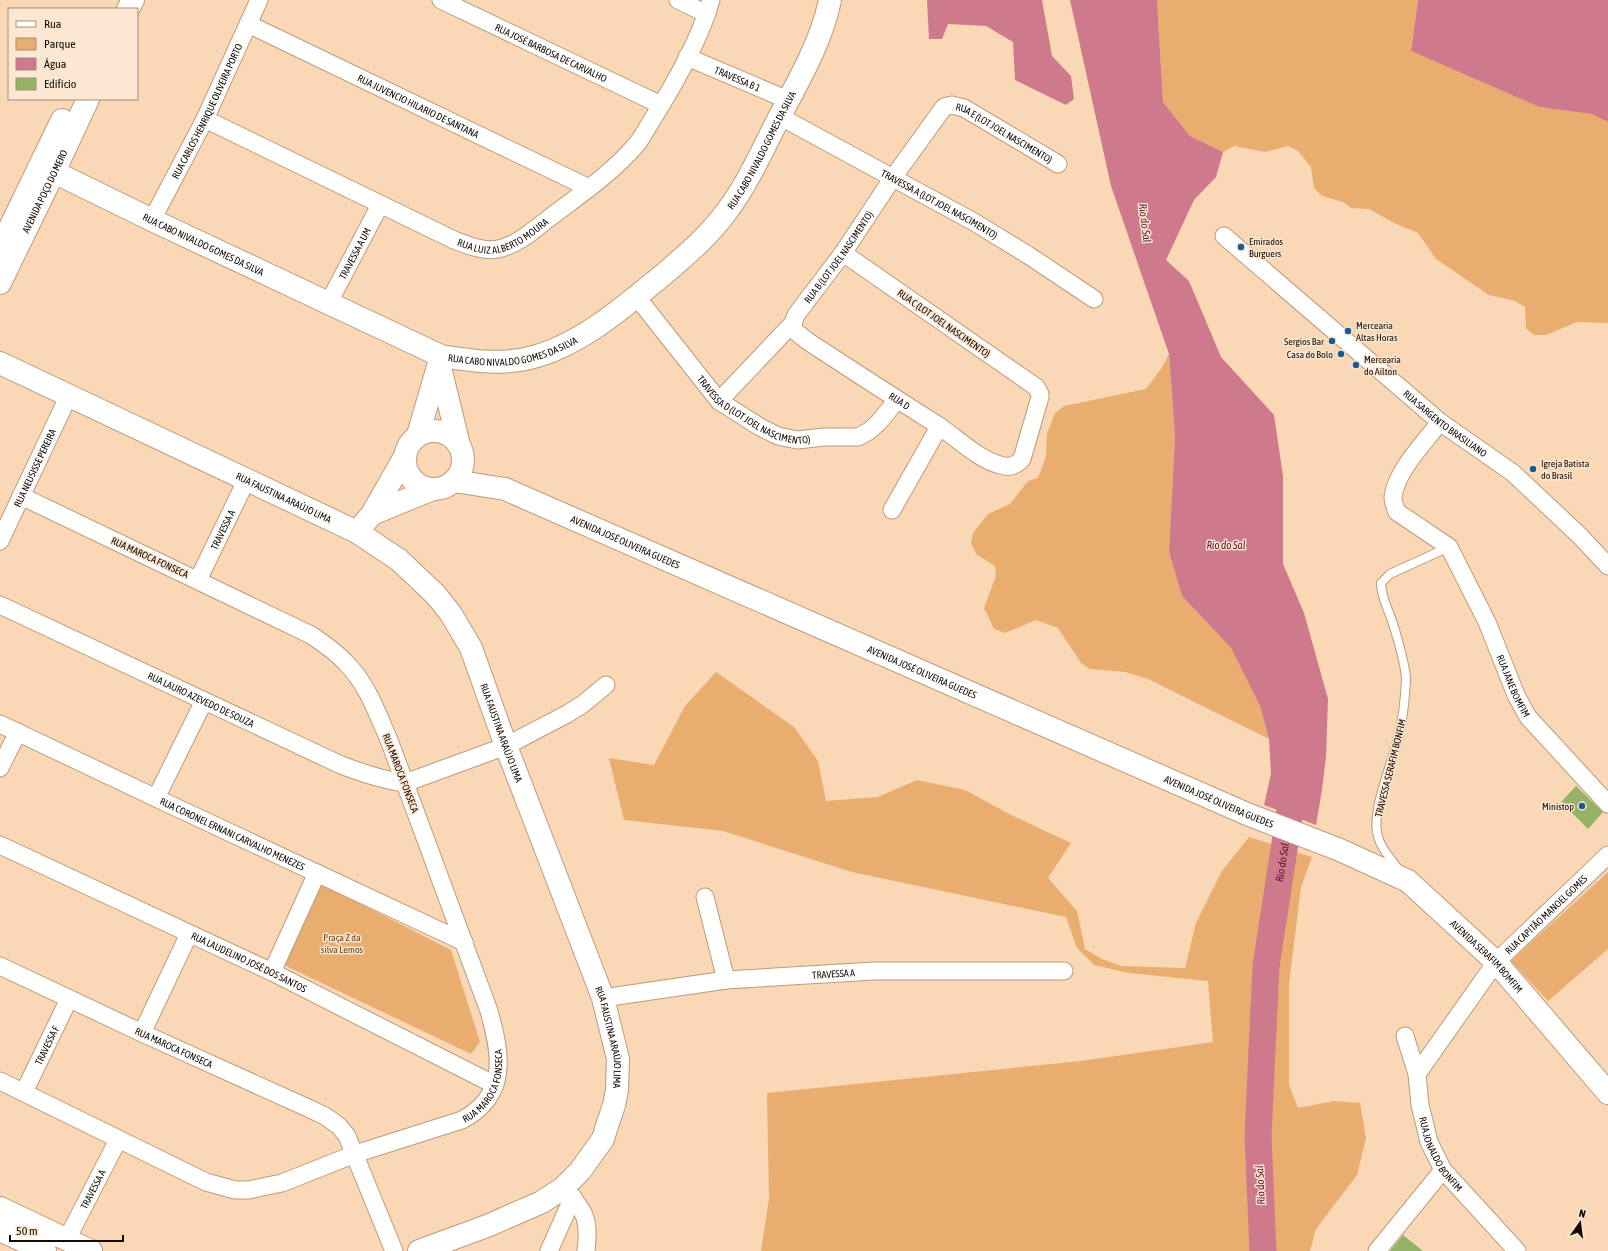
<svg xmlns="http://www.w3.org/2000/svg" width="1608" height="1251" viewBox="0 0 1608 1251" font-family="'Asap Condensed',sans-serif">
  <rect width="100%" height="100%" fill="#fad7b5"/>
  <g fill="#e9ad6f">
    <path d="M1157 0H1418L1411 51 1539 107 1591 114 1608 122V323L1577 322 1546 335H1534L1526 328 1525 307 1515 301 1489 295 1436 259 1418 233 1396 224 1369 209 1351 208 1343 202 1322 196 1314 188 1311 167 1298 151 1288 146 1265 152 1234 146 1223 152 1190 136 1163 102Z"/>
    <path d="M1169 354 1175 437 1169 552 1182 596 1231 648 1260 706 1269 739 1148 679 1125 672 1090 669 1081 663 1058 628 1036 620 1005 633 994 629 984 608 996 576 995 566 976 554 971 543 973 533 988 514 1010 504 1028 481 1038 478 1046 456 1047 434 1055 413 1064 406 1146 389 1161 369Z"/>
    <path d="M716 672 794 727 818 761 826 801 878 797 917 780 965 790 1011 815 1071 843 1048 878 1077 911 1085 949 1102 959 1121 966 1185 968 1196 923 1222 871 1249 837 1312 857 1301 887 1289 984V1085L1298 1108 1334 1101 1360 1103 1366 1138 1357 1175 1316 1229 1310 1251H761L769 1199 767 1093 1081 1061 1213 1042 1208 981 1129 973 1094 965 1077 948 1066 917 852 872 723 831 624 820 609 758 654 765 685 706Z"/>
    <path d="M1608 872V949L1548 1001 1511 961Z"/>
    <path d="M320 883 451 950 480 1042 471 1054 284 965Z"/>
  </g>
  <g fill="#ce7a8c">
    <path d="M927 0H1042L1052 56 1071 76 1074 99 1066 105 1015 80 1013 42 986 26 948 24 942 39H929Z"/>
    <path d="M1070 0H1157L1163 102 1190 136 1223 152 1216 177 1194 200 1166 260 1189 281 1221 357 1274 415 1283 476V564L1304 613 1328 699 1326 757 1322 790 1316 825 1264 805 1271 774 1269 739 1260 706 1231 648 1182 596 1169 552 1175 437 1169 354 1111 186Z"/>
    <path d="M1418 0H1608V122L1591 114 1539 107 1411 51Z"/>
  </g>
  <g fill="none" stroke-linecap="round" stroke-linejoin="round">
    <path stroke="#ce7a8c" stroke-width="27" id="s1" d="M1263 1251 1258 1136 1266 966 1295 778"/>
  </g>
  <g fill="#95b367">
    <path d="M1576 786 1603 812 1588 829 1561 802Z"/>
    <path d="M1403 1235 1423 1251H1390Z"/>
  </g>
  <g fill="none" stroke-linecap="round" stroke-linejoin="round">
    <defs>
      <path id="lane" d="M1400 871C1392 860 1379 847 1377 832 1373 806 1392 764 1398 738 1403 719 1405 700 1406 680 1406 667 1396 632 1391 618 1387 607 1381 596 1381 583L1390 574 1449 547"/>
      <g id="street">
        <path id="s2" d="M441 0 661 105"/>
        <path d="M678 0 707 14"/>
        <path id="s3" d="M248 24 589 188"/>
        <path id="s4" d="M687 57 788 100"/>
        <path id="s5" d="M779 116 974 222 1028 255 1094 299"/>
        <path id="s6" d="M205 119 454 240C468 245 483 252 498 249 518 245 536 228 552 216 581 194 612 173 636 145 642 138 647 128 652 120 674 85 700 39 711 0"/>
        <path id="s7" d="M152 220 205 119 259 0"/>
        <path id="s8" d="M1224 236 1440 422 1513 473 1580 536 1608 566"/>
        <path id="s9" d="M636 296 719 401 760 427 778 436 797 440 825 437H858L869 431 879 422 897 400"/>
        <path id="s10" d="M329 302 380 205"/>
        <path id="s11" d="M793 323 794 330 806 340C850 369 895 398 939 426 958 439 978 459 1000 465 1010 468 1015 466 1022 459L1040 397V394L1036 387 843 253"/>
        <path id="s12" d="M719 401 793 323 796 315 843 253 892 179 944 107 952 105 964 108 1058 164"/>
        <path id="s13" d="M1440 422C1425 442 1396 471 1393 497 1393 502 1395 507 1397 512L1449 547 1487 622 1516 695 1528 717 1608 804"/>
        <path d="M892 510 939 427"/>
        <path id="s14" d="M0 541 69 395"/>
        <path id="s15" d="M198 580 247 479"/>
        <path id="s16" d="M0 605 341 765C362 773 382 780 405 783L506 746 567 714 583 704 606 685"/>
        <path id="s17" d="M0 724 156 798 464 942"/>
        <path d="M0 768 18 732"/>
        <path d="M156 798 204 701"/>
        <path id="s18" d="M0 845 272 972 495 1085"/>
        <path d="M705 897 726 980"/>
        <path id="s19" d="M0 966 142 1033 308 1108 325 1116 339 1126 347 1136 394 1251"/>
        <path d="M272 972 317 873"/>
        <path id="s20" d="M603 998 726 980 874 971H1064"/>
        <path d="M142 1033 189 934"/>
        <path id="s21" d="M1405 1036 1417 1074 1420 1105 1424 1121 1429 1142 1443 1170 1517 1251"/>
        <path id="s22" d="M1417 1074 1496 962 1608 855"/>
        <path id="s23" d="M0 1081 206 1182 235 1190H249L267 1186 282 1183 355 1154 462 1120C509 1095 501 1054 489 1011L389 740C377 713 367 683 345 662 335 651 323 643 311 635L21 496"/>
        <path id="s24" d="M24 1092 69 999"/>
        <path d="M563 1188C585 1210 590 1219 586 1251"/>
        <path id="s25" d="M67 1239 118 1140"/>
        <path d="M549 1251 573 1197"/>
        <path d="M1377 1251 1443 1170"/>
      </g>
      <g id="secondary">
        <path d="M128 9 133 0"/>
        <path id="s26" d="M54 172 152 220 441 356C473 361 505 366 537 356 584 342 625 306 663 275 686 255 709 236 727 211 749 182 764 146 781 114 800 78 822 40 830 0"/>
        <path d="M0 248 62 120"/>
        <path id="s27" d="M0 283 54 172 88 99"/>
        <path id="s28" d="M0 363 357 532 399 560 436 595 451 614 471 648 506 746 603 998 618 1059 617 1090 614 1105 606 1129 603 1139 580 1171 563 1188 542 1202 487 1226 419 1251"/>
        <path d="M439 363 459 445"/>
        <circle cx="434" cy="460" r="29"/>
        <path d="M418 435 439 363"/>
        <path id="s29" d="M454 481 505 489 1247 814 1340 850 1408 881 1496 962 1608 1093"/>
        <path d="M372 514 433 489"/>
        <path d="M357 532 372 514 404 458"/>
        <path d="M0 1208 91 1251"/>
        <path d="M0 1230 45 1251"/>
      </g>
    </defs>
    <use href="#lane" stroke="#bc9b7b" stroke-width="10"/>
    <use href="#street" stroke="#bc9b7b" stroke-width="19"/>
    <use href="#secondary" stroke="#bc9b7b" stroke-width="24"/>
    <use href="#lane" stroke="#fff" stroke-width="8"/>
    <use href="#street" stroke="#fff" stroke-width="17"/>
    <use href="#secondary" stroke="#fff" stroke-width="22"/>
  </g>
  <g fill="#165c91" stroke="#fce7d2" stroke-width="1.5">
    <circle cx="1241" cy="247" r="4"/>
    <circle cx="1348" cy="331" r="4"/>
    <circle cx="1332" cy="341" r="4"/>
    <circle cx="1341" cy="354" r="4"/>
    <circle cx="1356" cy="365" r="4"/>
    <circle cx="1533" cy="469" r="4"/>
    <circle cx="1582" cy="806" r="4"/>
  </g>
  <g text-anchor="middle" stroke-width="3" stroke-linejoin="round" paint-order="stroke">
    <g font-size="10" fill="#140901" stroke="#fce7d2">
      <text dy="4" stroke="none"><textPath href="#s2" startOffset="122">RUA JOSÉ BARBOSA DE CARVALHO</textPath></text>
      <text dy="4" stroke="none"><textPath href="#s4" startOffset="55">TRAVESSA B 1</textPath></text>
      <text dy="4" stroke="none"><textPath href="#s3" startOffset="189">RUA JUVENCIO HILARIO DE SANTANA</textPath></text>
      <text dy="4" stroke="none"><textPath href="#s7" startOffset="122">RUA CARLOS HENRIQUE OLIVEIRA PORTO</textPath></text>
      <text dy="4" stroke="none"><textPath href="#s12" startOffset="439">RUA E (LOT JOEL NASCIMENTO)</textPath></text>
      <text dy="4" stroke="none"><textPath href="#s26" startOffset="837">RUA CABO NIVALDO GOMES DA SILVA</textPath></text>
      <text dy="4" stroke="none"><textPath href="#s27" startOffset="102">AVENIDA POÇO DO MERO</textPath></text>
      <text dy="4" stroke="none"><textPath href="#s5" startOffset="183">TRAVESSA A (LOT JOEL NASCIMENTO)</textPath></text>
      <text dy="4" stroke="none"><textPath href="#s6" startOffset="330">RUA LUIZ ALBERTO MOURA</textPath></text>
      <text dy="4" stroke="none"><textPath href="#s26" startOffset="166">RUA CABO NIVALDO GOMES DA SILVA</textPath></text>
      <text dy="4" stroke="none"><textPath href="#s10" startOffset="55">TRAVESSA A UM</textPath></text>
      <text dy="4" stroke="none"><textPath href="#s12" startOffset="188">RUA B (LOT JOEL NASCIMENTO)</textPath></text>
      <text transform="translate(944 323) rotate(35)" y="4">RUA C (LOT JOEL NASCIMENTO)</text>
      <text dy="4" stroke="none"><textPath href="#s26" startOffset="502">RUA CABO NIVALDO GOMES DA SILVA</textPath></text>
      <text dy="4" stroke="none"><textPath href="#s11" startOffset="134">RUA D</textPath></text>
      <text dy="4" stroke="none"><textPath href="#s9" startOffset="169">TRAVESSA D (LOT JOEL NASCIMENTO)</textPath></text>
      <text dy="4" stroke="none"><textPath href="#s8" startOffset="290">RUA SARGENTO BRASILIANO</textPath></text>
      <text dy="4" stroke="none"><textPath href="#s14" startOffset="81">RUA NEUSISSE PEREIRA</textPath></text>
      <text dy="4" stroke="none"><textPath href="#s28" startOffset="314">RUA FAUSTINA ARAÚJO LIMA</textPath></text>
      <text dy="4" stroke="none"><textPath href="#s15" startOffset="56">TRAVESSA A</textPath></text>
      <text dy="4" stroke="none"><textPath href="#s29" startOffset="183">AVENIDA JOSÉ OLIVEIRA GUEDES</textPath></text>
      <text transform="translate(150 557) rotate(25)" y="4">RUA MAROCA FONSECA</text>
      <text dy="4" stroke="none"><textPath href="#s29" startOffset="507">AVENIDA JOSÉ OLIVEIRA GUEDES</textPath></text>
      <text dy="4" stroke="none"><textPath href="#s13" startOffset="321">RUA JANE BOMFIM</textPath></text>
      <text dy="4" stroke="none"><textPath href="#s16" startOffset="222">RUA LAURO AZEVEDO DE SOUZA</textPath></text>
      <text dy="4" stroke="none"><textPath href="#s28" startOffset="650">RUA FAUSTINA ARAÚJO LIMA</textPath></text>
      <text transform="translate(1390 768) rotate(-76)" y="4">TRAVESSA SERAFIM BONFIM</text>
      <text transform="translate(401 773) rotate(69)" y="4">RUA MAROCA FONSECA</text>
      <text dy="4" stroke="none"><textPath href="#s29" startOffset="831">AVENIDA JOSÉ OLIVEIRA GUEDES</textPath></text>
      <text dy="4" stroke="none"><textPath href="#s17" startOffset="257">RUA CORONEL ERNANI CARVALHO MENEZES</textPath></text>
      <text dy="4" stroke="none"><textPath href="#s22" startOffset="206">RUA CAPITÃO MANOEL GOMES</textPath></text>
      <text dy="4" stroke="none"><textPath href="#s29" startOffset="1145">AVENIDA SERAFIM BOMFIM</textPath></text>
      <text dy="4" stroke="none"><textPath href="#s18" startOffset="275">RUA LAUDELINO JOSÉ DOS SANTOS</textPath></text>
      <text dy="4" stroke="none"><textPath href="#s20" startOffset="232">TRAVESSA A</textPath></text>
      <text dy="4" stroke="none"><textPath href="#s28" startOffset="974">RUA FAUSTINA ARAÚJO LIMA</textPath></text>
      <text dy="4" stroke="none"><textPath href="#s24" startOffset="52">TRAVESSA F</textPath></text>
      <text dy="4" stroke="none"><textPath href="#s19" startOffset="192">RUA MAROCA FONSECA</textPath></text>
      <text dy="4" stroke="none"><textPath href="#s23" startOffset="541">RUA MAROCA FONSECA</textPath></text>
      <text dy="4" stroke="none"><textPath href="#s21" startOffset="125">RUA JONALDO BONFIM</textPath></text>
      <text dy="4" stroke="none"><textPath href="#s25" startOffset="56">TRAVESSA A</textPath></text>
    </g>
    <g font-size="10" fill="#140901" stroke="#fce7d2" text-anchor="start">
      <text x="1249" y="245">Emirados<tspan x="1249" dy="12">Burguers</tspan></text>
      <text x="1356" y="329">Mercearia<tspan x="1356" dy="12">Altas Horas</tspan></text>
      <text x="1324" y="345" text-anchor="end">Sergios Bar</text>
      <text x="1333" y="358" text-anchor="end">Casa do Bolo</text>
      <text x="1364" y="363">Mercearia<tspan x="1364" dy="12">do Ailton</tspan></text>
      <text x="1541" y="467">Igreja Batista<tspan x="1541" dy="12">do Brasil</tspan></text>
      <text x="1574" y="810" text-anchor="end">Ministop</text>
    </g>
    <g font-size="10" fill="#6b4313" stroke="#fce7d2">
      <text x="342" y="941">Praça Z da<tspan x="342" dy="12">silva Lemos</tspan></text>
    </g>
    <g font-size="11" font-style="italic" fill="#5e112a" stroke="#fce7d2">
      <text transform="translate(1145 223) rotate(83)" y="4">Rio do Sal</text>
      <text x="1226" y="549">Rio do Sal</text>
      <text dy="4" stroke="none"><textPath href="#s1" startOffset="390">Rio do Sal</textPath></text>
      <text transform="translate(1260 1185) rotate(-93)" y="4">Rio do Sal</text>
    </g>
  </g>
  <rect x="8" y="8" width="130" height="92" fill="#fce7d2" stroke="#9f8e7e"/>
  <rect x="16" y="21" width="20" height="6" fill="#ffffff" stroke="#9f8e7e"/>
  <text x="44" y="28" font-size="12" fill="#140901">Rua</text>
  <rect x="16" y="38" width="20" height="12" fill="#e9ad6f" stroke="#9f8e7e"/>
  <text x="44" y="48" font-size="12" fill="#140901">Parque</text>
  <rect x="16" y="58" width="20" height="12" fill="#ce7a8c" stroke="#9f8e7e"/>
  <text x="44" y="68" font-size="12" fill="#140901">Água</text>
  <rect x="16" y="78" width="20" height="12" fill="#95b367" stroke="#9f8e7e"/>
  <text x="44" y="88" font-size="12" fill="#140901">Edifício</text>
  <g transform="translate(1580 1223) rotate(14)" stroke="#fce7d2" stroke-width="3" paint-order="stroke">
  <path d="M0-3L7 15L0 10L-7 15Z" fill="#140901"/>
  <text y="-6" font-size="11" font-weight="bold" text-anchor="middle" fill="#140901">N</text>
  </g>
  <path d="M10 1235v6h113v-6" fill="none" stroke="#140901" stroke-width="2"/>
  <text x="16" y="1235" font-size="12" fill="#140901" stroke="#fce7d2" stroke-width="3" paint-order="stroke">50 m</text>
</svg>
